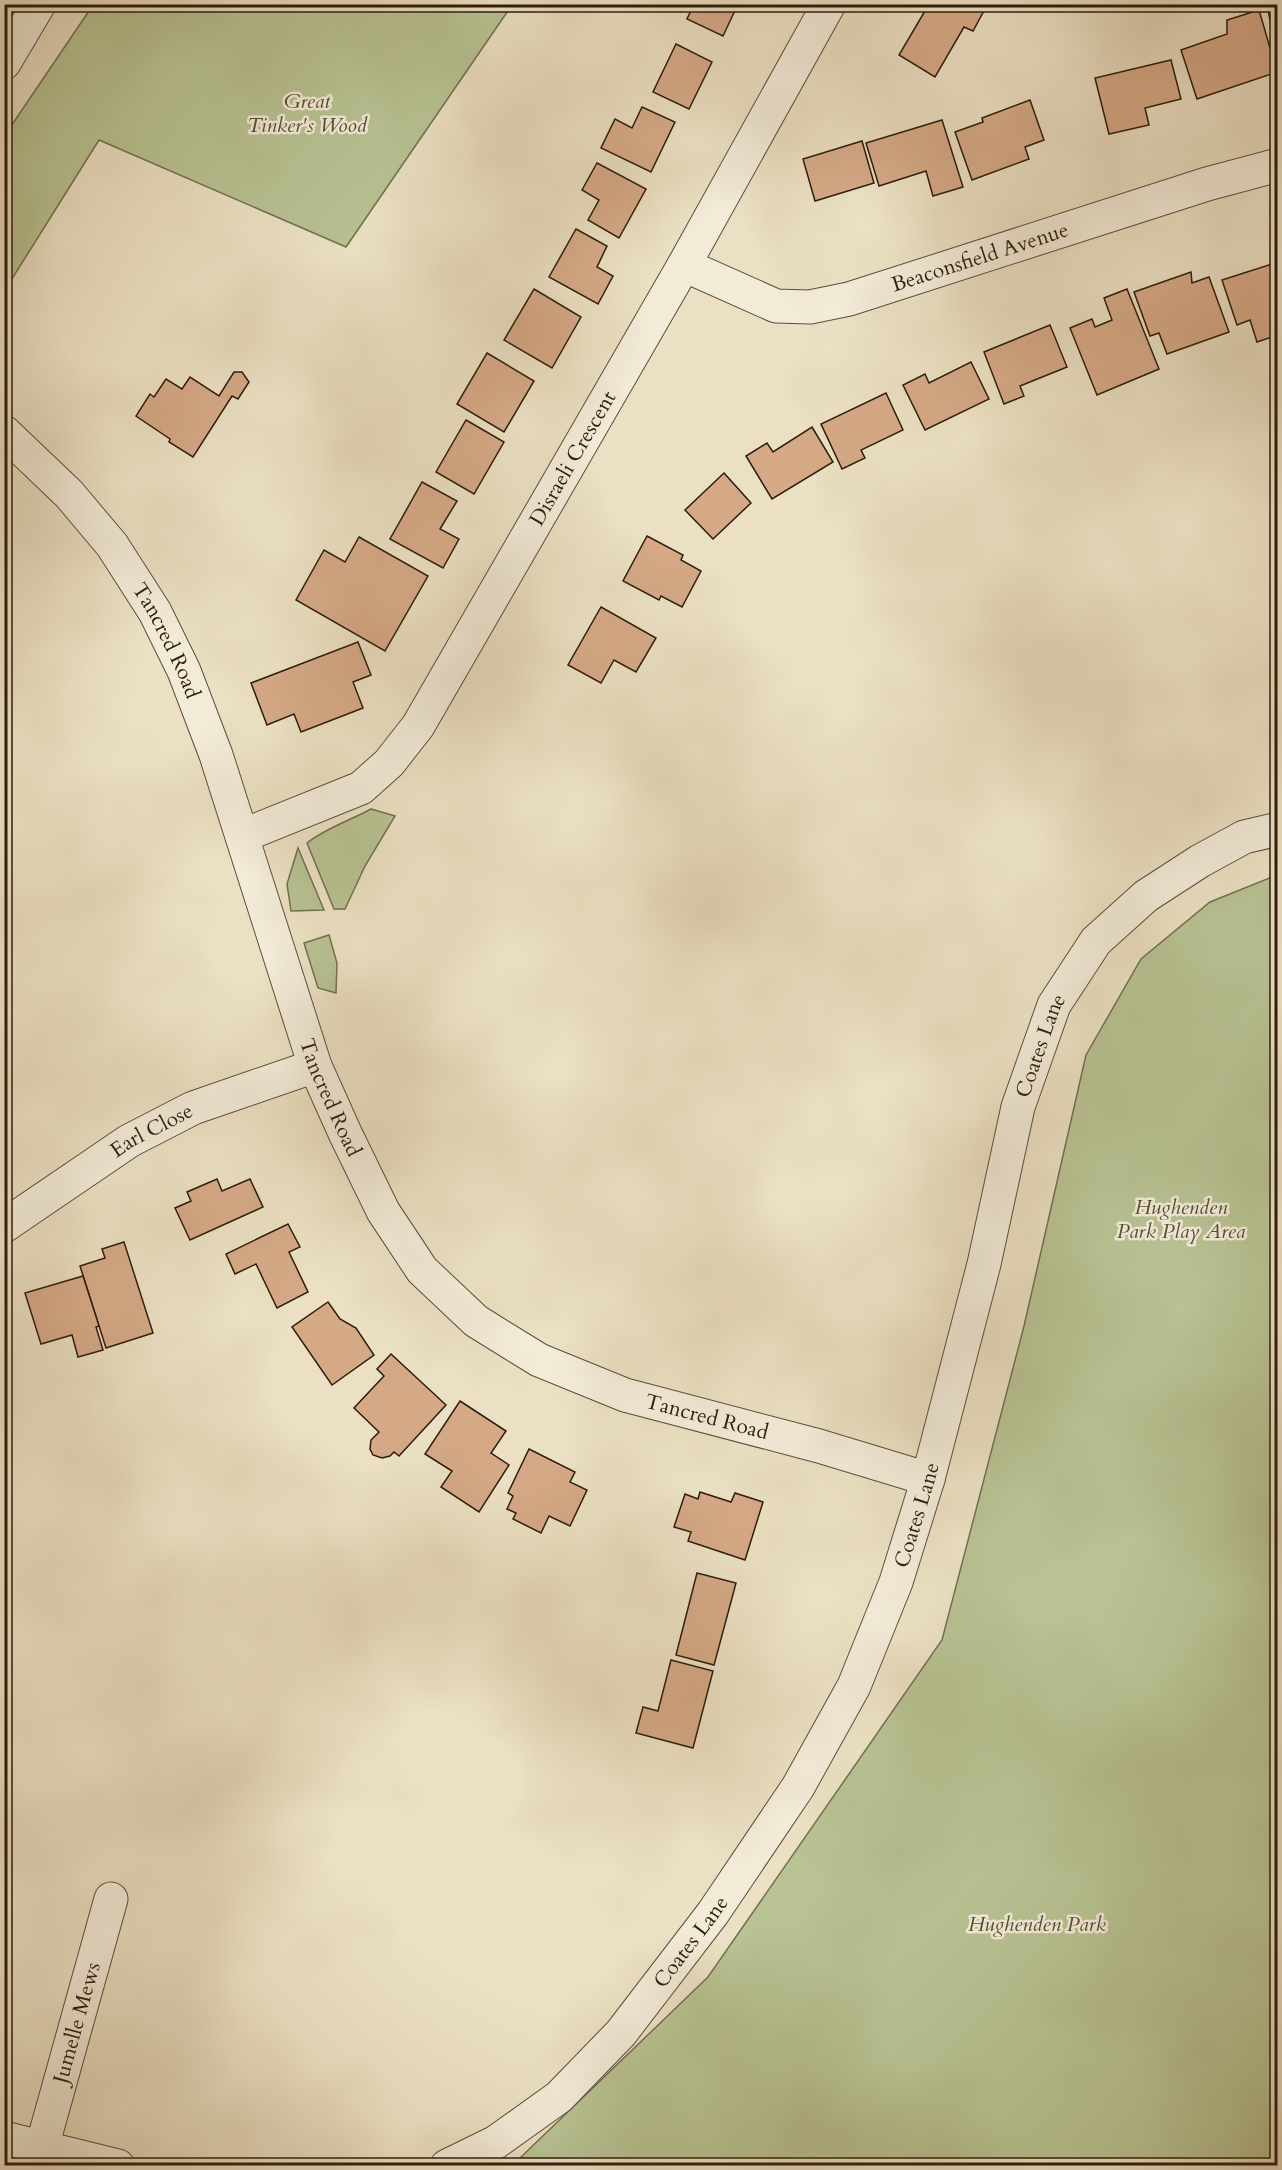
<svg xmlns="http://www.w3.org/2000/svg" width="1282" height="2170" viewBox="0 0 1282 2170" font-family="Cardo,serif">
  <rect width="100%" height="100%" fill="#ebe0c3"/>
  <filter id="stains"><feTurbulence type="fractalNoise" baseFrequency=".00333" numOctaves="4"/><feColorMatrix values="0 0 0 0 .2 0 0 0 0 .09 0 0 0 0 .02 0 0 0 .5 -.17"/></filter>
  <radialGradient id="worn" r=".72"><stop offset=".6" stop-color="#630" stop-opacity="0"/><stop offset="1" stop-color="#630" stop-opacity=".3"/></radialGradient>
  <g fill="#b8c293" stroke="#726f50" stroke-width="1.5">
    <path d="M93 5V4L512 5 346 247 99 140 5 290V135Z"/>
    <path d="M371 809 395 816 365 866 345 909H334L307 843C326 828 349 821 371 809Z"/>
    <path d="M298 848 324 910 291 911 287 884Z"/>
    <path d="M1277 875V2165H506L520 2158 708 1977 942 1640 1024 1326 1086 1055 1141 959 1210 902Z"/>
    <path d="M329 935 337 963 336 993 318 988 304 943Z"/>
  </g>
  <g fill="#d5a986" stroke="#2d1c0c" stroke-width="1.5">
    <path d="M694 4H738L723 36 687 19Z"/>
    <path d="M929 4H982L986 7 973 31 964 27 935 77 899 55Z"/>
    <path d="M1278 8V61L1268 10Z"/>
    <path d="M1259 10 1277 72 1197 99 1181 50 1227 34V20Z"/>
    <path d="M676 44 712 62 689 109 653 92Z"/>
    <path d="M1171 60 1181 99 1145 108 1149 125 1109 134 1095 78Z"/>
    <path d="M1030 100 1044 140 1025 147 1029 159 972 180 955 132 983 122 982 118Z"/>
    <path d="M642 107 675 122 651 172 601 148 615 119 632 128Z"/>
    <path d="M942 120 963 187 933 196 926 171 879 186 866 143Z"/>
    <path d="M862 141 874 183 815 201 803 159Z"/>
    <path d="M597 163 646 189 619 238 588 220 599 200 582 190Z"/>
    <path d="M576 229 607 246 597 267 613 276 598 304 549 277Z"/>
    <path d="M1278 262V335L1257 342 1250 320 1237 325 1222 280Z"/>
    <path d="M1191 272 1192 283 1209 277 1229 332 1167 354 1159 333 1150 336 1134 292Z"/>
    <path d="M534 289 581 317 552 368 504 340Z"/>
    <path d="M1127 289 1159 369 1097 395 1070 328 1092 319 1095 327 1112 320 1104 298Z"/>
    <path d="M1050 325 1067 367 1020 386 1024 396 1004 404 984 352Z"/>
    <path d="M487 353 534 381 504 432 457 404Z"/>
    <path d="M971 362 989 399 925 430 903 385 925 374 929 383Z"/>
    <path d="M234 372H242L249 382 238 399 232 396 193 457 169 442 170 439 136 416 150 394 154 397 166 379 182 389 190 377 219 396Z"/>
    <path d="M886 393 903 430 861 450 865 458 842 469 821 424Z"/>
    <path d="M466 420 504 442 474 494 436 472Z"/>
    <path d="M812 427 833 462 772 499 746 456 767 443 773 452Z"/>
    <path d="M724 473 751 503 713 539 685 510Z"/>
    <path d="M422 482 457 501 440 529 459 539 443 568 390 539Z"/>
    <path d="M647 536 683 555 681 560 701 571 682 607 661 596 659 600 623 581Z"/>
    <path d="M359 537 428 576 385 651 296 600 324 550 345 562Z"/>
    <path d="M601 607 656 638 636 672 614 660 601 683 568 665Z"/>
    <path d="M358 642 371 675 353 682 363 708 301 732 294 714 267 725 251 683Z"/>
    <path d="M217 1179 222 1191 250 1179 263 1207 190 1240 175 1208 191 1201 187 1192Z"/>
    <path d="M288 1224 300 1247 289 1252 308 1292 277 1308 256 1264 235 1274 226 1254Z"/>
    <path d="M124 1242 153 1333 106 1348 80 1266 105 1258 102 1249Z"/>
    <path d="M83 1276 99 1326 96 1327 103 1350 78 1357 72 1335 41 1344 25 1293Z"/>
    <path d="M328 1302 340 1319 356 1328 374 1355 332 1385 292 1327Z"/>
    <path d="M391 1354 446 1405 399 1456 394 1452 390 1456 382 1458 373 1455 370 1449 371 1440 379 1432 354 1408 384 1376 377 1369Z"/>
    <path d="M460 1401 506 1431 491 1453 509 1465 479 1512 441 1487 452 1471 425 1454Z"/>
    <path d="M529 1449 575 1472 570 1482 587 1490 570 1526 549 1516 541 1533 513 1519 516 1513 507 1509 513 1496 508 1493Z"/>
    <path d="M700 1492 731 1502 735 1493 763 1502 745 1560 688 1541 691 1532 674 1527 685 1494 698 1499Z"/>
    <path d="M697 1573 736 1583 714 1665 676 1655Z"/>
    <path d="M671 1660 713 1671 693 1748 636 1733 643 1707 658 1711Z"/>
  </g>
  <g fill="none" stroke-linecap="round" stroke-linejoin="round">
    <defs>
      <g id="minor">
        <path d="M4 63 39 4"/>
        <path id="s1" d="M684 265 776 306 810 307 849 299 1207 184 1278 165"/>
        <path id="s2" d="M4 432 69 494 112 545 155 612 184 671 216 755 315 1066 345 1133 383 1211 422 1270 476 1321 539 1360 625 1395 819 1446 928 1479"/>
        <path id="s3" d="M242 836 361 788 389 763 418 726 684 265 829 4"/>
        <path id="s4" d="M4 1226 129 1141 193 1108 315 1066"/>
        <path id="s5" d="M42 2147 111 1899"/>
      </g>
      <g id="tertiary">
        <path d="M4 2138 118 2166"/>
        <path id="s6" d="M447 2166 496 2142 559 2097 621 2033 713 1913 798 1787 854 1686 896 1582 928 1479 984 1264 1018 1107 1054 1005 1096 941 1146 896 1200 861 1244 837 1278 829"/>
      </g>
    </defs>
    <use href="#minor" stroke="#5c4d3a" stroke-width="35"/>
    <use href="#tertiary" stroke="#5c4d3a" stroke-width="35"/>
    <use href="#minor" stroke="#f2ebd8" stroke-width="33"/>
    <use href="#tertiary" stroke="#f2ebd8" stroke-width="33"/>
  </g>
  <g text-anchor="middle" stroke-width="5" stroke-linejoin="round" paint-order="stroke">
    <g font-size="21" font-style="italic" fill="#574e34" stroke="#f2ebd8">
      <text x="307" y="108">Great<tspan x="307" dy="24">Tinker's Wood</tspan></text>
      <text x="1181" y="1214">Hughenden<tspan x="1181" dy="24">Park Play Area</tspan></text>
      <text x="1037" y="1931">Hughenden Park</text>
    </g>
    <g font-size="21" fill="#2d1c0c" stroke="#f2ebd8">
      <text dy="7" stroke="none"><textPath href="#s1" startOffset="312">Beaconsfield Avenue</textPath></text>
      <text dy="7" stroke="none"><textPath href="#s3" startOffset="522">Disraeli Crescent</textPath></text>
      <text dy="7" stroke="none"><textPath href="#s2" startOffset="267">Tancred Road</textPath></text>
      <text dy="7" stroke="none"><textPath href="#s6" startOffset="1308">Coates Lane</textPath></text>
      <text dy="7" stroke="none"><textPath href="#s2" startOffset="753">Tancred Road</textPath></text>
      <text dy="7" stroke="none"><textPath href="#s4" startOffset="176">Earl Close</textPath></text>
      <text dy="7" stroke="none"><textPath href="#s2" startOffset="1275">Tancred Road</textPath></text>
      <text dy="7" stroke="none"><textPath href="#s6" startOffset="822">Coates Lane</textPath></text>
      <text dy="7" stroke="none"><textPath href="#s6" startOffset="336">Coates Lane</textPath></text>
      <text dy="7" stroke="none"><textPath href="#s5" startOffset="129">Jumelle Mews</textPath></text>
    </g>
  </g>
  <rect width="1282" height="2170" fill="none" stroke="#ebe0c3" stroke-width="24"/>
  <rect x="6" y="6" width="1270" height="2158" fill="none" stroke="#2d1c0c" stroke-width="3"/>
  <rect x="12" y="12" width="1258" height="2146" fill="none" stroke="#2d1c0c" stroke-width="1.5"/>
  <rect width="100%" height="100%" filter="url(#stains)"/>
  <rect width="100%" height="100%" fill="url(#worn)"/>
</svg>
